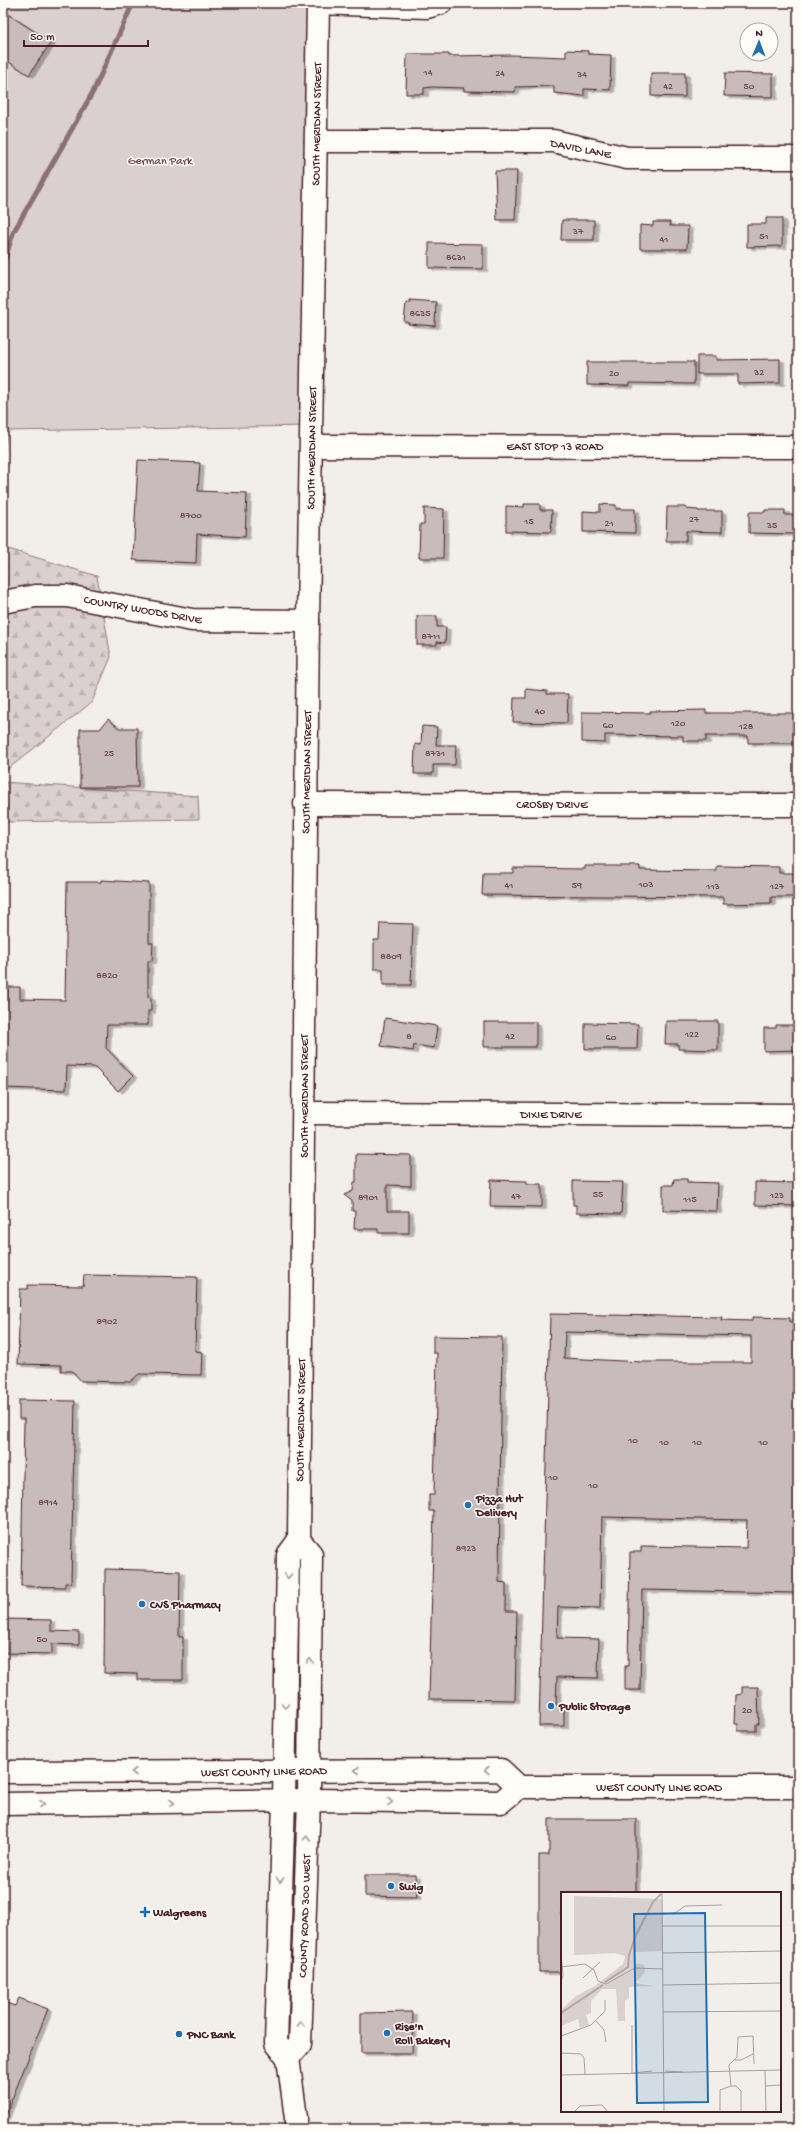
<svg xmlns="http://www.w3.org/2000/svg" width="801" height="2132" viewBox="0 0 801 2132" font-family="'Gochi Hand',sans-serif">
  <defs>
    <pattern id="forest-firs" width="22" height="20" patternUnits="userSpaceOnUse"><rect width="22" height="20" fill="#d9d0cf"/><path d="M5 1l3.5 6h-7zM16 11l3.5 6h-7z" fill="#bcb2b2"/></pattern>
    <filter id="shadow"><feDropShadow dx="4.5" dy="2.5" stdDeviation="0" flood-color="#0004"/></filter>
  </defs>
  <rect width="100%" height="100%" fill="#f2efeb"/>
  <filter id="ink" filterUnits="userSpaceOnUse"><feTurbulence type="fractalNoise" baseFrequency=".025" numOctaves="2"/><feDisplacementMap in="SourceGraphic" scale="8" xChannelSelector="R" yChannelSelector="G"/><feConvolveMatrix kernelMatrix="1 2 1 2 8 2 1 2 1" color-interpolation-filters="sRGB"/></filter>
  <g filter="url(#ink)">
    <g fill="url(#forest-firs)" stroke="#92787d">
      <path d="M3 431H7L3 465Z"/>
      <path d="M3 542 5 548 97 576 111 657 92 702 3 773Z"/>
      <path d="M3 782 198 796 199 819 3 822Z"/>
    </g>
    <path fill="#d9d0cf" stroke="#92787d" d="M3 3H319L312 426 3 431Z"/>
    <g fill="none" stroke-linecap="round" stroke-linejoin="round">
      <path stroke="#8b6f75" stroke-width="5" d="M3 266 13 233 94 90 133 3"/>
    </g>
    <g fill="#c8bbbb" stroke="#4a1f2b" fill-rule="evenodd" filter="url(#shadow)">
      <path d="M3 11 51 42 29 75 3 58Z"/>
      <path d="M566 50 588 51V54L611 55 610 90 584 89V96L554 93V86L515 87V92L464 91V88L432 87 424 88V94H406L407 54H449V56L512 55 566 57Z"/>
      <path d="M651 73H685V97L651 96Z"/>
      <path d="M725 73 773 74V97L724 96Z"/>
      <path d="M495 171H517L515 220H497Z"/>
      <path d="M766 218H782V246L747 247V224H766Z"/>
      <path d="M562 220H594V240H561Z"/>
      <path d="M653 222H670V226H688L687 249H640V225L653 226Z"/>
      <path d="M429 243 483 244V269L429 268Z"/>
      <path d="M410 300 436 302 435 326 408 324V322H404L406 303H410Z"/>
      <path d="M697 356H716V360L780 359V383L738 384V374H697Z"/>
      <path d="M587 362H694V384L629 383V386L587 385Z"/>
      <path d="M138 460 200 463 198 491 247 493 245 537 197 534 196 563 133 560Z"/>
      <path d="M524 504H540V510H552L551 532 506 531V506L524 507Z"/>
      <path d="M600 504 616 505V509H635V533L583 532V511L600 512Z"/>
      <path d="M667 507H686V509L698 510V511H722V532L686 531V541H666Z"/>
      <path d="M424 508 444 509 443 558H419L420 524H424Z"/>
      <path d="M765 510H785V515H796V534L749 533V512H765Z"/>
      <path d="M417 616H437V627H446L445 643 437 642V645H417Z"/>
      <path d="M526 689 547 691V694H568L567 723 513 722 514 698H526Z"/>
      <path d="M706 710V713H798V743H748V736H706V741H683V736L605 735V743L582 742V712L650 713V711Z"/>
      <path d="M108 719 119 728H137L138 787H80V729H100Z"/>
      <path d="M422 726 437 727 436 745H456L455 765H433V774H414L415 744 421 745Z"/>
      <path d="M585 866H640V870L717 871V866L779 867V873H798V897H771V903L723 904V897L482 895 483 873H513V868L585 869Z"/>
      <path d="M101 880 149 883V943H153L152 961H148V997L151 998V1011H148V1025H107L106 1048 133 1076 118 1091 94 1067 67 1066 66 1090 3 1088V999H7L8 987H20V999L65 1000 67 882H101Z"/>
      <path d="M380 923 413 924 411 985H383V969H374V940H379Z"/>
      <path d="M385 1018 437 1026 434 1048 414 1045 413 1051 381 1046Z"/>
      <path d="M666 1021H718V1050L678 1049V1044H665Z"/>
      <rect x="484" y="1022" width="52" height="25"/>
      <path d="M585 1023 638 1024 637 1049H585Z"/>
      <path d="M776 1025H798V1050L764 1051V1028H776Z"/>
      <path d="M356 1154 411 1155V1186L387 1185V1211H409V1233H378V1229H354L355 1211H352V1201L344 1195 353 1191 354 1182H356Z"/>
      <path d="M674 1179H687V1182L718 1183 717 1211 663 1210V1185H673Z"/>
      <path d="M491 1180 527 1181V1184H542V1207L490 1206Z"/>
      <path d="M573 1181 623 1182 621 1214 576 1213V1205H573Z"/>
      <path d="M755 1182 798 1183V1206L755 1205Z"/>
      <path d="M84 1275 197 1277 195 1351 202 1352 201 1375 139 1374 130 1382 81 1381 72 1371H61V1365L18 1364 20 1289H28V1285L83 1286Z"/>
      <path d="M550 1314 722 1317 721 1320 752 1321V1317L790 1318V1322H798V1593L642 1590 640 1690H625V1666H628L630 1552H641V1546L746 1548 747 1520 602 1517 600 1608 558 1607 557 1638 599 1639 598 1678 557 1677 556 1705 564 1706V1726H539ZM565 1332 751 1336V1362H642L564 1358Z"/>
      <path d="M433 1336 502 1337 499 1582 506 1583V1611H517L515 1700 429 1699 434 1511H429V1495H434L437 1353H433Z"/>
      <path d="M19 1400 75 1401 71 1583H65V1587L21 1586 24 1419H19Z"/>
      <path d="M105 1569 180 1571 179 1637H183V1680H138V1674L104 1673Z"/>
      <path d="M5 1619 51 1620V1631L79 1632V1645L52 1644V1654L5 1653Z"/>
      <path d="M742 1687H758L759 1724H756V1731H738V1724H735L736 1695 742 1694Z"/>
      <path d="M549 1819H636V1893H562V1972H539V1855H549Z"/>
      <path d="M365 1875H416L417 1897 365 1896Z"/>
      <path d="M19 1998 48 2009 4 2119 3 2002 15 2006Z"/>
      <path d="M413 2012 412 2053H361V2013Z"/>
    </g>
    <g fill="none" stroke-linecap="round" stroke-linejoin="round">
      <defs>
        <g id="minor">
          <path d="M318 3 427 7 441 3"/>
          <path d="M316 141H553L627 158H798"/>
          <path d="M312 446 798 447"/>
          <path d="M3 602 35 596H67L192 620 308 621"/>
          <path d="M305 804 798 805"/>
          <path d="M304 1113 798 1115"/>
        </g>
        <g id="major">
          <path d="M3 1772 501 1770 519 1787"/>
          <path d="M3 1804 309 1800 501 1802 519 1787H798"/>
          <path d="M288 2058 300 2044 309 1800 311 1554 299 1540"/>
          <path d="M296 2129V2118L288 2058 276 2043 284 1801 288 1555 299 1540 308 621 318 3"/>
        </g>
      </defs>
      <use href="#minor" stroke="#4a1f2b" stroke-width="25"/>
      <use href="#major" stroke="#4a1f2b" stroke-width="25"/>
      <use href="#minor" stroke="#fdfcf7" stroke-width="22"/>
      <use href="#major" stroke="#fdfcf7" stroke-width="22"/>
    </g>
    <defs><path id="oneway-chevron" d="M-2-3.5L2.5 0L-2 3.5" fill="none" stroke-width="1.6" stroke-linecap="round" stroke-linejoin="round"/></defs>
    <g stroke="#ac999b">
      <use href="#oneway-chevron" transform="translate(288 1576) rotate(92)"/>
      <use href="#oneway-chevron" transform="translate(310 1661) rotate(-90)"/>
      <use href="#oneway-chevron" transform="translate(285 1706) rotate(91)"/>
      <use href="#oneway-chevron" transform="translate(357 1770) rotate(180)"/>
      <use href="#oneway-chevron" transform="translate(487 1770) rotate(180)"/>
      <use href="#oneway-chevron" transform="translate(134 1772) rotate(-180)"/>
      <use href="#oneway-chevron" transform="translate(390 1802) rotate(1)"/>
      <use href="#oneway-chevron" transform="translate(172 1803)"/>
      <use href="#oneway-chevron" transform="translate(42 1804)"/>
      <use href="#oneway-chevron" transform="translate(307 1838) rotate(-87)"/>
      <use href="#oneway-chevron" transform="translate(280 1880) rotate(92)"/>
      <use href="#oneway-chevron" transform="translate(301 2024) rotate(-88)"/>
    </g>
  </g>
  <g fill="#1f6fb2" stroke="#fdfcf7" stroke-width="1.5">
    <circle cx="468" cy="1505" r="4"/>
    <circle cx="142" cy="1604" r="4"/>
    <circle cx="551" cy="1706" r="4"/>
    <circle cx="391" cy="1886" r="4"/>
    <path d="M143 1906h4v4h4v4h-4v4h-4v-4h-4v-4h4z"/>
    <circle cx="387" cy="2033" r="4"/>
    <circle cx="179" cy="2034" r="4"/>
  </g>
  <g text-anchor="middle" stroke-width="3" stroke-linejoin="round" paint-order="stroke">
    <g font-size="10" fill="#6a464f">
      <text x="428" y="75">14</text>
      <text x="500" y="76">24</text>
      <text x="582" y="77">34</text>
      <text x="668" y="89">42</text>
      <text x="749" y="89">50</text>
      <text x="578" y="234">37</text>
      <text x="764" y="239">51</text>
      <text x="664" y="242">41</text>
      <text x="456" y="260">8631</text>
      <text x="420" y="316">8635</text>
      <text x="759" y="375">32</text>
      <text x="614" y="376">20</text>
      <text x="191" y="518">8700</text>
      <text x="694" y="522">27</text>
      <text x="529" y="524">15</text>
      <text x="609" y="526">21</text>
      <text x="772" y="528">35</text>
      <text x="431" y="639">8711</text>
      <text x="540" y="714">40</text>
      <text x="678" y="726">120</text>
      <text x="608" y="728">60</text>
      <text x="746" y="729">128</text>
      <text x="109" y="756">25</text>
      <text x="435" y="756">8731</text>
      <text x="646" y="887">103</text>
      <text x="509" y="888">41</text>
      <text x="577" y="888">59</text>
      <text x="713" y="889">113</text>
      <text x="777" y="889">127</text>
      <text x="391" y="959">8809</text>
      <text x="107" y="978">8820</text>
      <text x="692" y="1037">122</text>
      <text x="409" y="1039">8</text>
      <text x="510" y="1039">42</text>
      <text x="611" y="1040">60</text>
      <text x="598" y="1197">55</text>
      <text x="777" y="1198">123</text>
      <text x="516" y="1199">47</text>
      <text x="368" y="1200">8901</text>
      <text x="690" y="1202">115</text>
      <text x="107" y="1324">8902</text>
      <text x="633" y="1443">10</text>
      <text x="664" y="1445">10</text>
      <text x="697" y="1445">10</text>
      <text x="763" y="1445">10</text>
      <text x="553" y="1480">10</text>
      <text x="593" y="1488">10</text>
      <text x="48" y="1505">8914</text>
      <text x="466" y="1551">8923</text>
      <text x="42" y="1642">50</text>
      <text x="747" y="1713">20</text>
    </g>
    <g font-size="12" fill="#4a1f2b" stroke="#fdfcf7">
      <text transform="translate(316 124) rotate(-89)" y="4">SOUTH MERIDIAN STREET</text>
      <text transform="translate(581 148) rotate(11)" y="4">DAVID LANE</text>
      <text x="555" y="450">EAST STOP 13 ROAD</text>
      <text transform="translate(311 448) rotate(-89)" y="4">SOUTH MERIDIAN STREET</text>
      <text transform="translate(143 609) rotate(10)" y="4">COUNTRY WOODS DRIVE</text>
      <text transform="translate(306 772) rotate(-89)" y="4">SOUTH MERIDIAN STREET</text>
      <text x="552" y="808">CROSBY DRIVE</text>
      <text transform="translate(304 1096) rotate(-90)" y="4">SOUTH MERIDIAN STREET</text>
      <text x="551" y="1118">DIXIE DRIVE</text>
      <text transform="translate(300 1420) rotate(-89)" y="4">SOUTH MERIDIAN STREET</text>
      <text transform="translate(264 1771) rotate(-1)" y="4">WEST COUNTY LINE ROAD</text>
      <text x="659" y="1791">WEST COUNTY LINE ROAD</text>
      <text transform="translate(304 1916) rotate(-88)" y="4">COUNTY ROAD 300 WEST</text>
    </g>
    <g font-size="12" fill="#6e4b54" stroke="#fdfcf7">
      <text x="160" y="164">German Park</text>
    </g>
    <g font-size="12" font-weight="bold" fill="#4a1f2b" stroke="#fdfcf7" text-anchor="start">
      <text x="476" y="1502">Pizza Hut<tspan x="476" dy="14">Delivery</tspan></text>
      <text x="150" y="1608">CVS Pharmacy</text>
      <text x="559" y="1710">Public Storage</text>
      <text x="399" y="1890">Swig</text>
      <text x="153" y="1916">Walgreens</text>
      <text x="395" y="2030">Rise'n<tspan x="395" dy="14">Roll Bakery</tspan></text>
      <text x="187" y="2038">PNC Bank</text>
    </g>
  </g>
  <g transform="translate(561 1892)">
    <rect width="220" height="220" fill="#f2efeb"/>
    <path d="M74 60V71L83 73 84 80 74 91 92 94 68 95V106L64 109V129H57L55 97H41L30 109V121L25 123 28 133 19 136 17 127 0 134V118L15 104 34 94 62 72 64 64 54 61Z" fill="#d9d0cf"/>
    <path d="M13 4 101 7V59L13 63Z" fill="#d9d0cf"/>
    <path fill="none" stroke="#b7a5a6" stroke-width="2" d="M44 90 67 75 68 63 75 43 92 10 100 2M0 121 42 93"/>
    <path fill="none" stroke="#af9c9e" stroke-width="1" d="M101 0 103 220M101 22 114 21 124 14 161 13M101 34H220M0 60 2 84 0 90M102 61 220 59M0 75 24 72 33 78 37 89 45 92 74 76 101 77M22 86 39 70M102 93 220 91M102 120 220 119M35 129 43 138 45 150M71 133V181M0 144 30 133 44 119V108M0 161 20 162 23 166 24 182M174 168H180L192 162M204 178 205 220M104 179 122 180M72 181 91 179M0 183 220 178M170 194 168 173 176 165 177 145 192 144 193 172M204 194 220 193M13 220 19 214 41 213 47 220M159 220V198L170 194H175L180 199V220"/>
    <path fill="#1f6fb2" fill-opacity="0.15" stroke="#1f6fb2" stroke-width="2" d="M144 21 147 210 76 211 73 22Z"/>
    <rect width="220" height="220" fill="none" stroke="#4a1f2b" stroke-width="2"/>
  </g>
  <rect width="801" height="2132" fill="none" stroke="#fdfcf7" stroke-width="16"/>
  <rect x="8" y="8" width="785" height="2116" fill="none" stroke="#4a1f2b" stroke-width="1.5" filter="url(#ink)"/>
  <g transform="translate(759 42) rotate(1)"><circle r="19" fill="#fdfcf7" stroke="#b5a4a5"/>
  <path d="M0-3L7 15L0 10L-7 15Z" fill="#1f6fb2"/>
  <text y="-6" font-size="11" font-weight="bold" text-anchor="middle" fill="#4a1f2b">N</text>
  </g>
  <path d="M24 40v6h124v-6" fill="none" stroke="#4a1f2b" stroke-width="2"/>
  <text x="30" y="40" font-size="12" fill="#4a1f2b" stroke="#fdfcf7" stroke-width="3" paint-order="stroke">50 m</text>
</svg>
